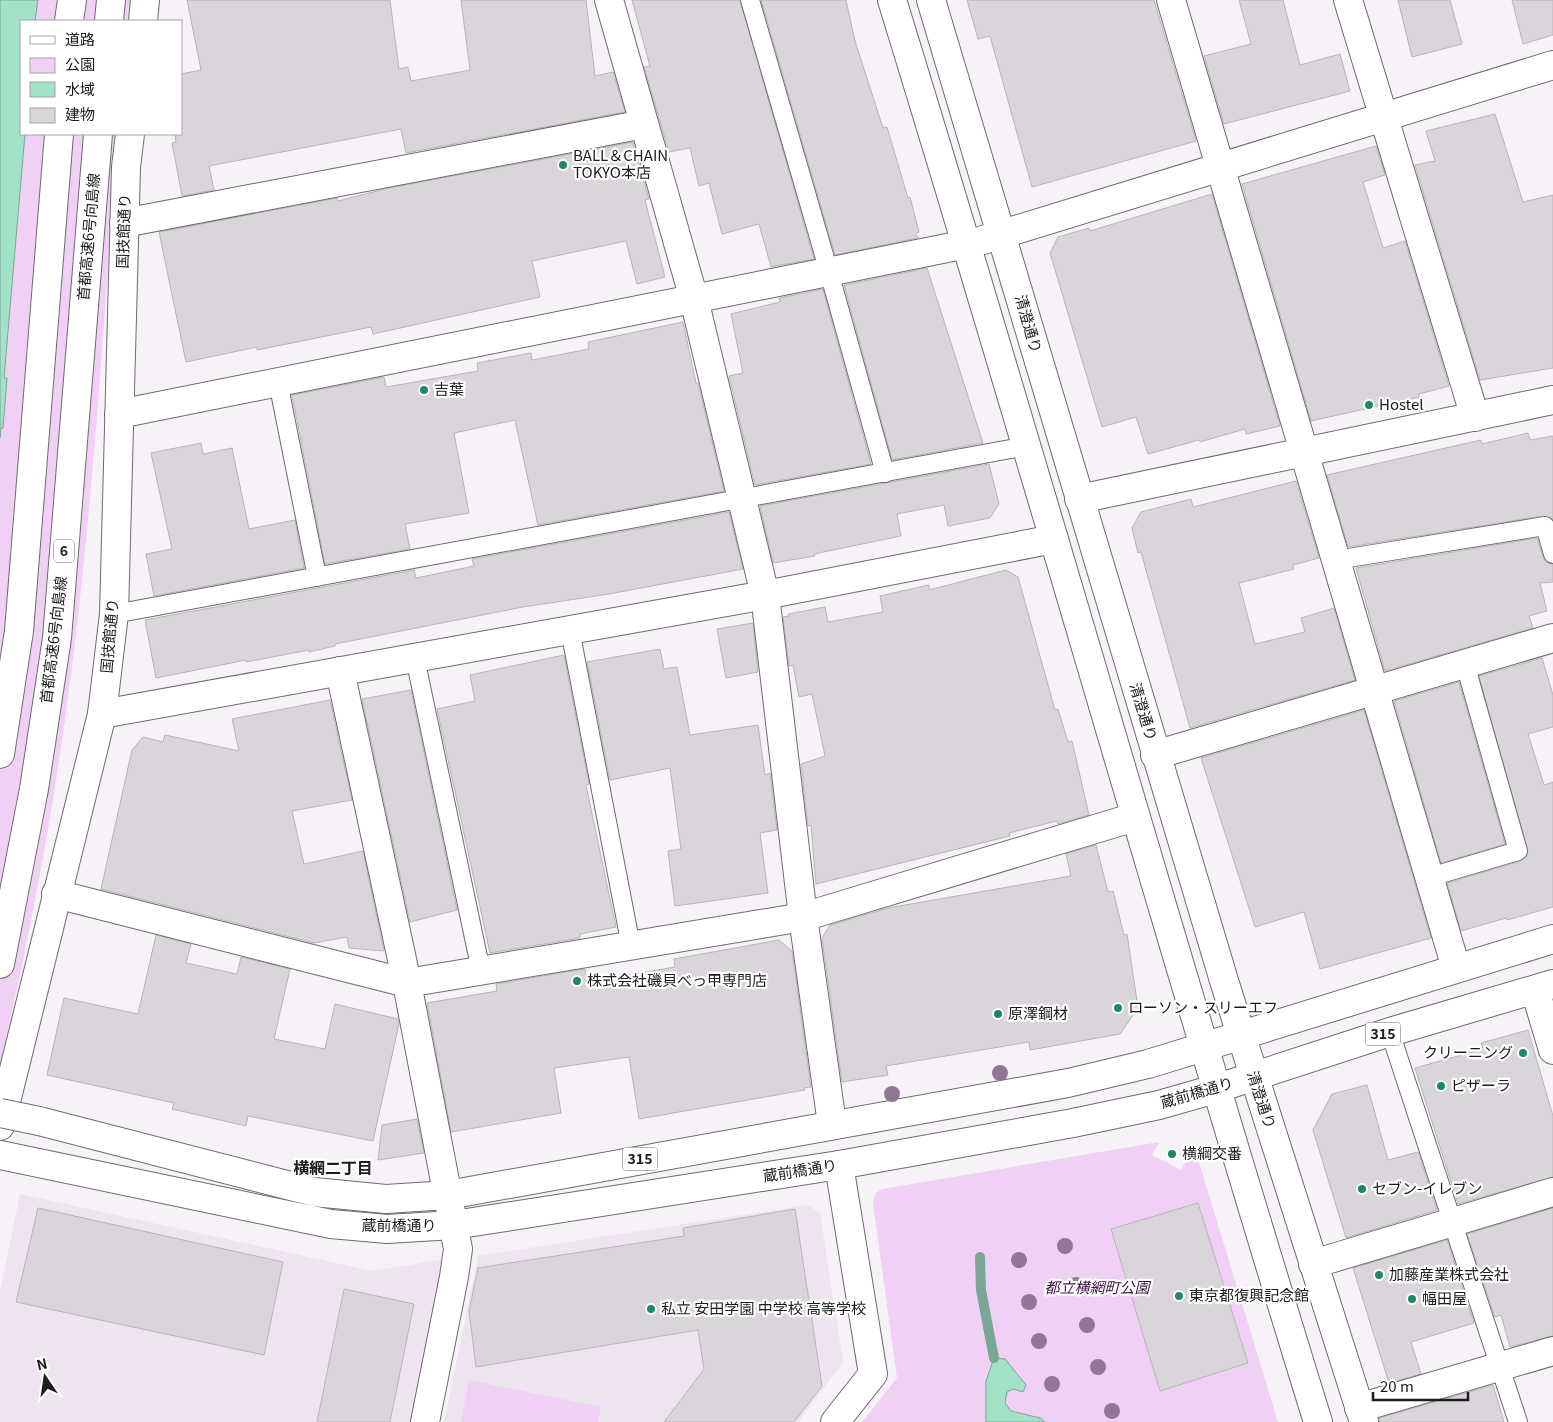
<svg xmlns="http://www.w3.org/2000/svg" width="1553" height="1422" viewBox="0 0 1553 1422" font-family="Georgia,'Noto Sans JP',serif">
  <rect width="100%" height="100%" fill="#f6f2f7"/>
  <g fill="#ede4ef">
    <path d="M20 1194 373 1271 445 1259 412 1422H0V1292Z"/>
    <path d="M808 1205 820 1213 843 1362 798 1422H444L478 1256Z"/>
  </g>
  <g fill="#f0d1f5">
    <path d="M38 0H130L127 21H35Z"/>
    <path d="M25 134H117C104 322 93 511 68 697 52 821 28 943 0 1064V438L1 428 3 427 7 379 4 378Z"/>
    <path d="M1159 1142 1152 1155 1181 1170 1189 1155 1199 1162 1278 1422H862L897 1378 873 1203 876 1193 882 1189Z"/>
    <path d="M469 1380 601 1407 598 1422H461Z"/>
  </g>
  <g fill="#a2e2c7" stroke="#7aa694">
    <path d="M0 0H38L35 21H21V134H25L4 378H7L3 428H1L0 438Z"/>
    <path d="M994 1358 1005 1359 1026 1385 1023 1392 1013 1389 1007 1392 1005 1403 1011 1411 1040 1418 1045 1422H986V1381Z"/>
  </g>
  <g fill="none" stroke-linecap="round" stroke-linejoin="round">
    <path stroke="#7aa694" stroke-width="10" d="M980 1257 981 1290 994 1358"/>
  </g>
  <g fill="#dad5da" stroke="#b8b4b9">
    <path d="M187 0H390L399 69 408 67 411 81 470 70 461 0H586L595 76 613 72 625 112 406 153 401 129 209 166 214 190 182 196 172 143 176 142 175 134H181V74L201 70Z"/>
    <path d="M632 0H740L814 259 771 267 759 224 722 234 709 183 699 186 690 148 669 152 644 67 650 66Z"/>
    <path d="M761 0H846L855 41 883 128 887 127 908 198 910 197 919 232 916 233 918 238 835 255Z"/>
    <path d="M967 0H1154L1196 141 1032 187 990 36 978 39Z"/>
    <path d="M1239 0H1283L1300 65 1340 54 1350 91 1224 124 1204 56 1251 44Z"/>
    <path d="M1398 0H1450L1462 44 1412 57Z"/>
    <path d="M1512 0H1553V35L1523 44Z"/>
    <path d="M1495 114 1523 202 1553 195V368L1480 380 1415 165 1435 161 1426 131Z"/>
    <path d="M633 142 649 199 645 200 665 277 637 284 626 241 532 261 540 297 373 334 371 327 257 350V347L186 362 159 232 337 198 338 201 389 188Z"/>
    <path d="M1376 146 1385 175 1363 182 1383 248 1405 241 1449 386 1419 394V397L1311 421 1242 184Z"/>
    <path d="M1212 194 1280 426 1246 434 1245 429 1200 442 1199 440 1148 454 1136 417 1102 427 1050 253 1058 237 1089 228 1090 231Z"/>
    <path d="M927 268 983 443 892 460 844 285Z"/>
    <path d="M823 289 871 464 755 485 729 376 743 373 731 314 780 302 779 298Z"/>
    <path d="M683 322 696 383H698L724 491 538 525 515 420 454 433 469 513 405 524 410 549 325 564 292 395 384 377 386 387 478 371 477 363 531 353 532 360 589 349 588 342Z"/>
    <path d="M1528 433 1530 440 1553 436V519L1543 516 1348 547 1327 475 1481 440 1482 444Z"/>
    <path d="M201 443 203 454 232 448 249 529 295 520 304 568 154 596 146 554 172 549 151 453Z"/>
    <path d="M989 464 999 504 990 518 948 526 944 505 897 514 901 536 814 554 815 556 773 563 760 506Z"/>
    <path d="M1296 481 1319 558 1293 565 1294 569 1239 583 1255 644 1305 632 1301 618 1334 608 1355 680 1190 728 1141 552 1138 553 1132 528 1141 512 1191 499 1193 507Z"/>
    <path d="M729 512 743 569 609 594 523 607 335 644V646L309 652V650L246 662V660L156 678 145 620 414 570 416 578 474 566 472 559Z"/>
    <path d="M1537 538 1543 557 1546 562 1553 564V582L1540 583 1547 611 1529 616 1533 628 1385 671 1356 568Z"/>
    <path d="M1006 570 1018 577 1055 710 1058 709 1068 742 1072 741 1089 815 1058 824 1057 821 1009 833 1010 836 816 884 811 825 808 826 801 764 825 756 812 694 799 697 793 665 789 666 783 617 789 616 788 614 825 607 828 622 883 612 880 596 929 585V590Z"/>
    <path d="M753 623 758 672 726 678 717 629Z"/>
    <path d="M660 649 664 669 677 667 690 735 758 725 765 775 770 773 777 830 760 833 768 893 675 906 668 851 681 849 670 768 610 780 587 662Z"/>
    <path d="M564 655 589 784 586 785 596 833 616 927 580 934V938L490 953 437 709 475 701 470 675Z"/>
    <path d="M1542 658 1553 695V727L1528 734 1544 785 1553 782V907L1507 920 1506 918 1461 931 1447 883 1521 861 1528 853 1479 676Z"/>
    <path d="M1459 682 1505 844 1441 863 1394 701Z"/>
    <path d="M411 690 457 910 410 922 362 699Z"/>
    <path d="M330 700 352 800 292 811 304 864 363 851 384 951 349 948 347 937 314 943 101 889 132 750 143 737 163 742 165 735 239 751 232 719Z"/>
    <path d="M1364 710 1431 938 1320 969 1304 912 1255 927 1201 758Z"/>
    <path d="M1096 845 1108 892 1113 891 1124 935 1127 934 1138 1008 1120 1034 1030 1050 1029 1042 886 1066 888 1075 842 1082 822 938 830 925 888 908 1071 876 1066 854Z"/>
    <path d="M156 935 191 944 186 963 237 974 241 957 290 969 274 1039 325 1049 335 1004 398 1019 399 1024 373 1141 248 1116 246 1126 172 1109 174 1103 47 1075 64 998 138 1014Z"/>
    <path d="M779 940 792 951 811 1087 804 1088 805 1090 639 1119 629 1057 554 1068 561 1113 451 1132 427 1003 497 991 496 984 585 969 587 982 675 967 674 959Z"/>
    <path d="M1528 1030 1553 1116V1177L1458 1204 1415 1068 1483 1049 1481 1043Z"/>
    <path d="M1367 1085 1388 1160 1418 1152 1437 1210 1346 1238 1313 1130 1332 1094Z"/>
    <path d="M417 1119 424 1153 378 1160 382 1125Z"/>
    <path d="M1198 1203 1248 1363 1160 1391 1111 1229Z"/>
    <path d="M38 1208 283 1262 264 1355 16 1302Z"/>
    <path d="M1553 1208V1336L1510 1347 1501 1315 1495 1317 1467 1234Z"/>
    <path d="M795 1209 822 1386 794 1422H664L704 1369 698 1330 476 1367 469 1311 478 1268 684 1236 683 1228Z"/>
    <path d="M1447 1240 1474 1323 1411 1342 1421 1374 1389 1383 1353 1268Z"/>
    <path d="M344 1289 414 1304 390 1422H317Z"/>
    <path d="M1493 1385 1504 1422H1379V1418Z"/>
  </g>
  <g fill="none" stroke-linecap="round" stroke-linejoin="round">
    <defs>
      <g id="lane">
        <path d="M750 0 829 272 885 473"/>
        <path d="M278 382 317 577"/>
        <path d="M1336 560 1545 526 1553 554"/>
        <path d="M114 614 1027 446"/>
        <path d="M570 630 631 946"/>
        <path d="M415 658 481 971"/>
        <path d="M1430 877 1518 851 1465 664"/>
        <path d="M1390 1032 1518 1422"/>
      </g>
      <g id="street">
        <path d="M609 0 694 299 765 595 803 917 832 1124"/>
        <path d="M1171 0 1456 968"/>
        <path d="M1348 0 1475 417"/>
        <path d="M124 223 644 124"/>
        <path d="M119 414 967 244"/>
        <path d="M340 671 407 983 458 1249 454 1277 425 1422"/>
        <path d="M102 714 765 595 1054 539"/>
        <path d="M1155 755 1553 638"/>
        <path d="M56 894 407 983 803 917 1135 817"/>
        <path d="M1535 990 1553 1050"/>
        <path d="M1313 1264 1553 1192"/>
        <path d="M1359 1408 1553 1351"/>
        <path d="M835 1422 873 1374 839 1165"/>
      </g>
      <g id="secondary">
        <path d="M892 0C1038 473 1171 949 1318 1422"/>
        <path d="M931 0 1225 984 1364 1422"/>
        <path d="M143 21 145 0"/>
        <path d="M983 240 1553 65"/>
        <path d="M1079 499 1553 400"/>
        <path d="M0 1126 102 714 114 614 126 167 130 134"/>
      </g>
      <g id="primary">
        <path d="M39 1121 314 1192 386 1199 448 1195 1068 1083 1148 1064 1553 939"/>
        <path d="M0 1155 331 1224 387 1229 454 1225 839 1165 1073 1123 1159 1105 1215 1089 1390 1032 1553 984"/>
      </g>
      <g id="highway">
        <path d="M69 21 72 0"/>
        <path d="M109 21 111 0"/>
        <path d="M0 754 19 631 59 134"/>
        <path d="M0 964 34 789 57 638 98 134"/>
      </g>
    </defs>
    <use href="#lane" stroke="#6e6a6f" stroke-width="20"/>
    <use href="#street" stroke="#6e6a6f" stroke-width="30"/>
    <use href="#secondary" stroke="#6e6a6f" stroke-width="30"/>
    <use href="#primary" stroke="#6e6a6f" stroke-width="30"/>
    <use href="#highway" stroke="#6e6a6f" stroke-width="30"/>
    <use href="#lane" stroke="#fff" stroke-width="18"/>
    <use href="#street" stroke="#fff" stroke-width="28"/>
    <use href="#secondary" stroke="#fff" stroke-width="28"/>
    <use href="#primary" stroke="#fff" stroke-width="28"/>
    <use href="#highway" stroke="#fff" stroke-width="28"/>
    <defs>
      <path id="primary-bridge" d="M0 1113 39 1121"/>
    </defs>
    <use href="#primary-bridge" stroke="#6e6a6f" stroke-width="30" stroke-linecap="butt"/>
    <use href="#primary-bridge" stroke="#fff" stroke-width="28"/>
  </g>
  <g fill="#927696">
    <circle cx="1000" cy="1073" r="8"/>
    <circle cx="892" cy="1094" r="8"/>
    <circle cx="1065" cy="1246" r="8"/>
    <circle cx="1019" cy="1260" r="8"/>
    <circle cx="1076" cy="1285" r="8"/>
    <circle cx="1029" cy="1302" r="8"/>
    <circle cx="1087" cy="1325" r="8"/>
    <circle cx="1039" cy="1341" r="8"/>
    <circle cx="1098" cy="1367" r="8"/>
    <circle cx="1052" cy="1384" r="8"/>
    <circle cx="1112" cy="1411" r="8"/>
  </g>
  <g fill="#1c8866" stroke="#fff" stroke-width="2">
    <circle cx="563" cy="165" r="5"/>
    <circle cx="424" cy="390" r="5"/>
    <circle cx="1369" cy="405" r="5"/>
    <circle cx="577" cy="981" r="5"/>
    <circle cx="1118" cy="1008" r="5"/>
    <circle cx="998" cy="1014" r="5"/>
    <circle cx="1523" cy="1053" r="5"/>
    <circle cx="1441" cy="1086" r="5"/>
    <circle cx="1172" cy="1154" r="5"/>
    <circle cx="1362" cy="1189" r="5"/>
    <circle cx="1379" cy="1275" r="5"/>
    <circle cx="1179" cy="1296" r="5"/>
    <circle cx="1412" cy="1299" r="5"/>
    <circle cx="651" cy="1309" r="5"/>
  </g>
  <g text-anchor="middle" stroke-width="4.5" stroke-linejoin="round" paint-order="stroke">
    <g fill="#fff" stroke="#615f61" stroke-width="1">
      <rect x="54" y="539.5" width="20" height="23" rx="4"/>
      <rect x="1365.5" y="1022.5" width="35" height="23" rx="4"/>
      <rect x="622.5" y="1147.5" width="35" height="23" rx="4"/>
    </g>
    <g font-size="14" font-weight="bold" fill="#1d1b1d">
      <text x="64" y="556">6</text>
      <text x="1383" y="1039">315</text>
      <text x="640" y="1164">315</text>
    </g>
    <g font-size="15" fill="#1d1b1d" stroke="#fff" text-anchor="start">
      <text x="573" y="161">BALL＆CHAIN<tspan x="573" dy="17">TOKYO本店</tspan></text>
      <text x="434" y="395">吉葉</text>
      <text x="1379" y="410">Hostel</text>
      <text x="587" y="986">株式会社磯貝べっ甲専門店</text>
      <text x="1128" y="1013">ローソン・スリーエフ</text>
      <text x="1008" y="1019">原澤鋼材</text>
      <text x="1513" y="1058" text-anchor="end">クリーニング</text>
      <text x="1451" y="1091">ピザーラ</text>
      <text x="1182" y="1159">横綱交番</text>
      <text x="1372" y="1194">セブン-イレブン</text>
      <text x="1389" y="1280">加藤産業株式会社</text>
      <text x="1189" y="1301">東京都復興記念館</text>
      <text x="1422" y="1304">幅田屋</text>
      <text x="661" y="1314">私立 安田学園 中学校 高等学校</text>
    </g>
    <g font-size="15" fill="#1d1b1d" stroke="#fff">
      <text transform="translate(124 231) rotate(-88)" y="5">国技館通り</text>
      <text transform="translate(89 237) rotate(-85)" y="5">首都高速6号向島線</text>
      <text transform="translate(1028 324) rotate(74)" y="5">清澄通り</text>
      <text transform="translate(110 636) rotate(-85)" y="5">国技館通り</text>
      <text transform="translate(54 640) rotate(-83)" y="5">首都高速6号向島線</text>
      <text transform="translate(1143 712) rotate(73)" y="5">清澄通り</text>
      <text transform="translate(1197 1093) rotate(-16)" y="5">蔵前橋通り</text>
      <text transform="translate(1261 1100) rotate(72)" y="5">清澄通り</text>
      <text transform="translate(800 1171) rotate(-9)" y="5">蔵前橋通り</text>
      <text x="399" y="1231">蔵前橋通り</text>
    </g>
    <g font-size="15" font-style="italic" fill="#401147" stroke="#fff">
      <text x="1097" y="1293">都立横網町公園</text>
    </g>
    <g font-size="16" font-weight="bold" fill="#1d1b1d" stroke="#fff">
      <text x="333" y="1174">横網二丁目</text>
    </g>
  </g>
  <rect x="20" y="20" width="162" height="115" fill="#ffffff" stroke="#a5a4a5"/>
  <rect x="30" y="36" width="25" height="8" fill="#ffffff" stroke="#a5a4a5"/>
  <text x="65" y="45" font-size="15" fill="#1d1b1d">道路</text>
  <rect x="30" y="58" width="25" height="15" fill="#f0d1f5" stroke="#a5a4a5"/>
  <text x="65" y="70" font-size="15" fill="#1d1b1d">公園</text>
  <rect x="30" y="82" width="25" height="15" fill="#a2e2c7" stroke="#a5a4a5"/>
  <text x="65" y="95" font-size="15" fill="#1d1b1d">水域</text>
  <rect x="30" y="108" width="25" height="15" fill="#dad5da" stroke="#a5a4a5"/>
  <text x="65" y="120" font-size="15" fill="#1d1b1d">建物</text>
  <g transform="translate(45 1377) rotate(347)" stroke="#ffffff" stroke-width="4" paint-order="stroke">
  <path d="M0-4L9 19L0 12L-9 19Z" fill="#1d1b1d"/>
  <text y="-8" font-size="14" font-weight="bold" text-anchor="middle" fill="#1d1b1d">N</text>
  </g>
  <path d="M1373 1392v8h95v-8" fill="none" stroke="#1d1b1d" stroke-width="2.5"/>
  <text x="1380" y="1392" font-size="15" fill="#1d1b1d" stroke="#ffffff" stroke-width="4" paint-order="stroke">20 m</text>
</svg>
